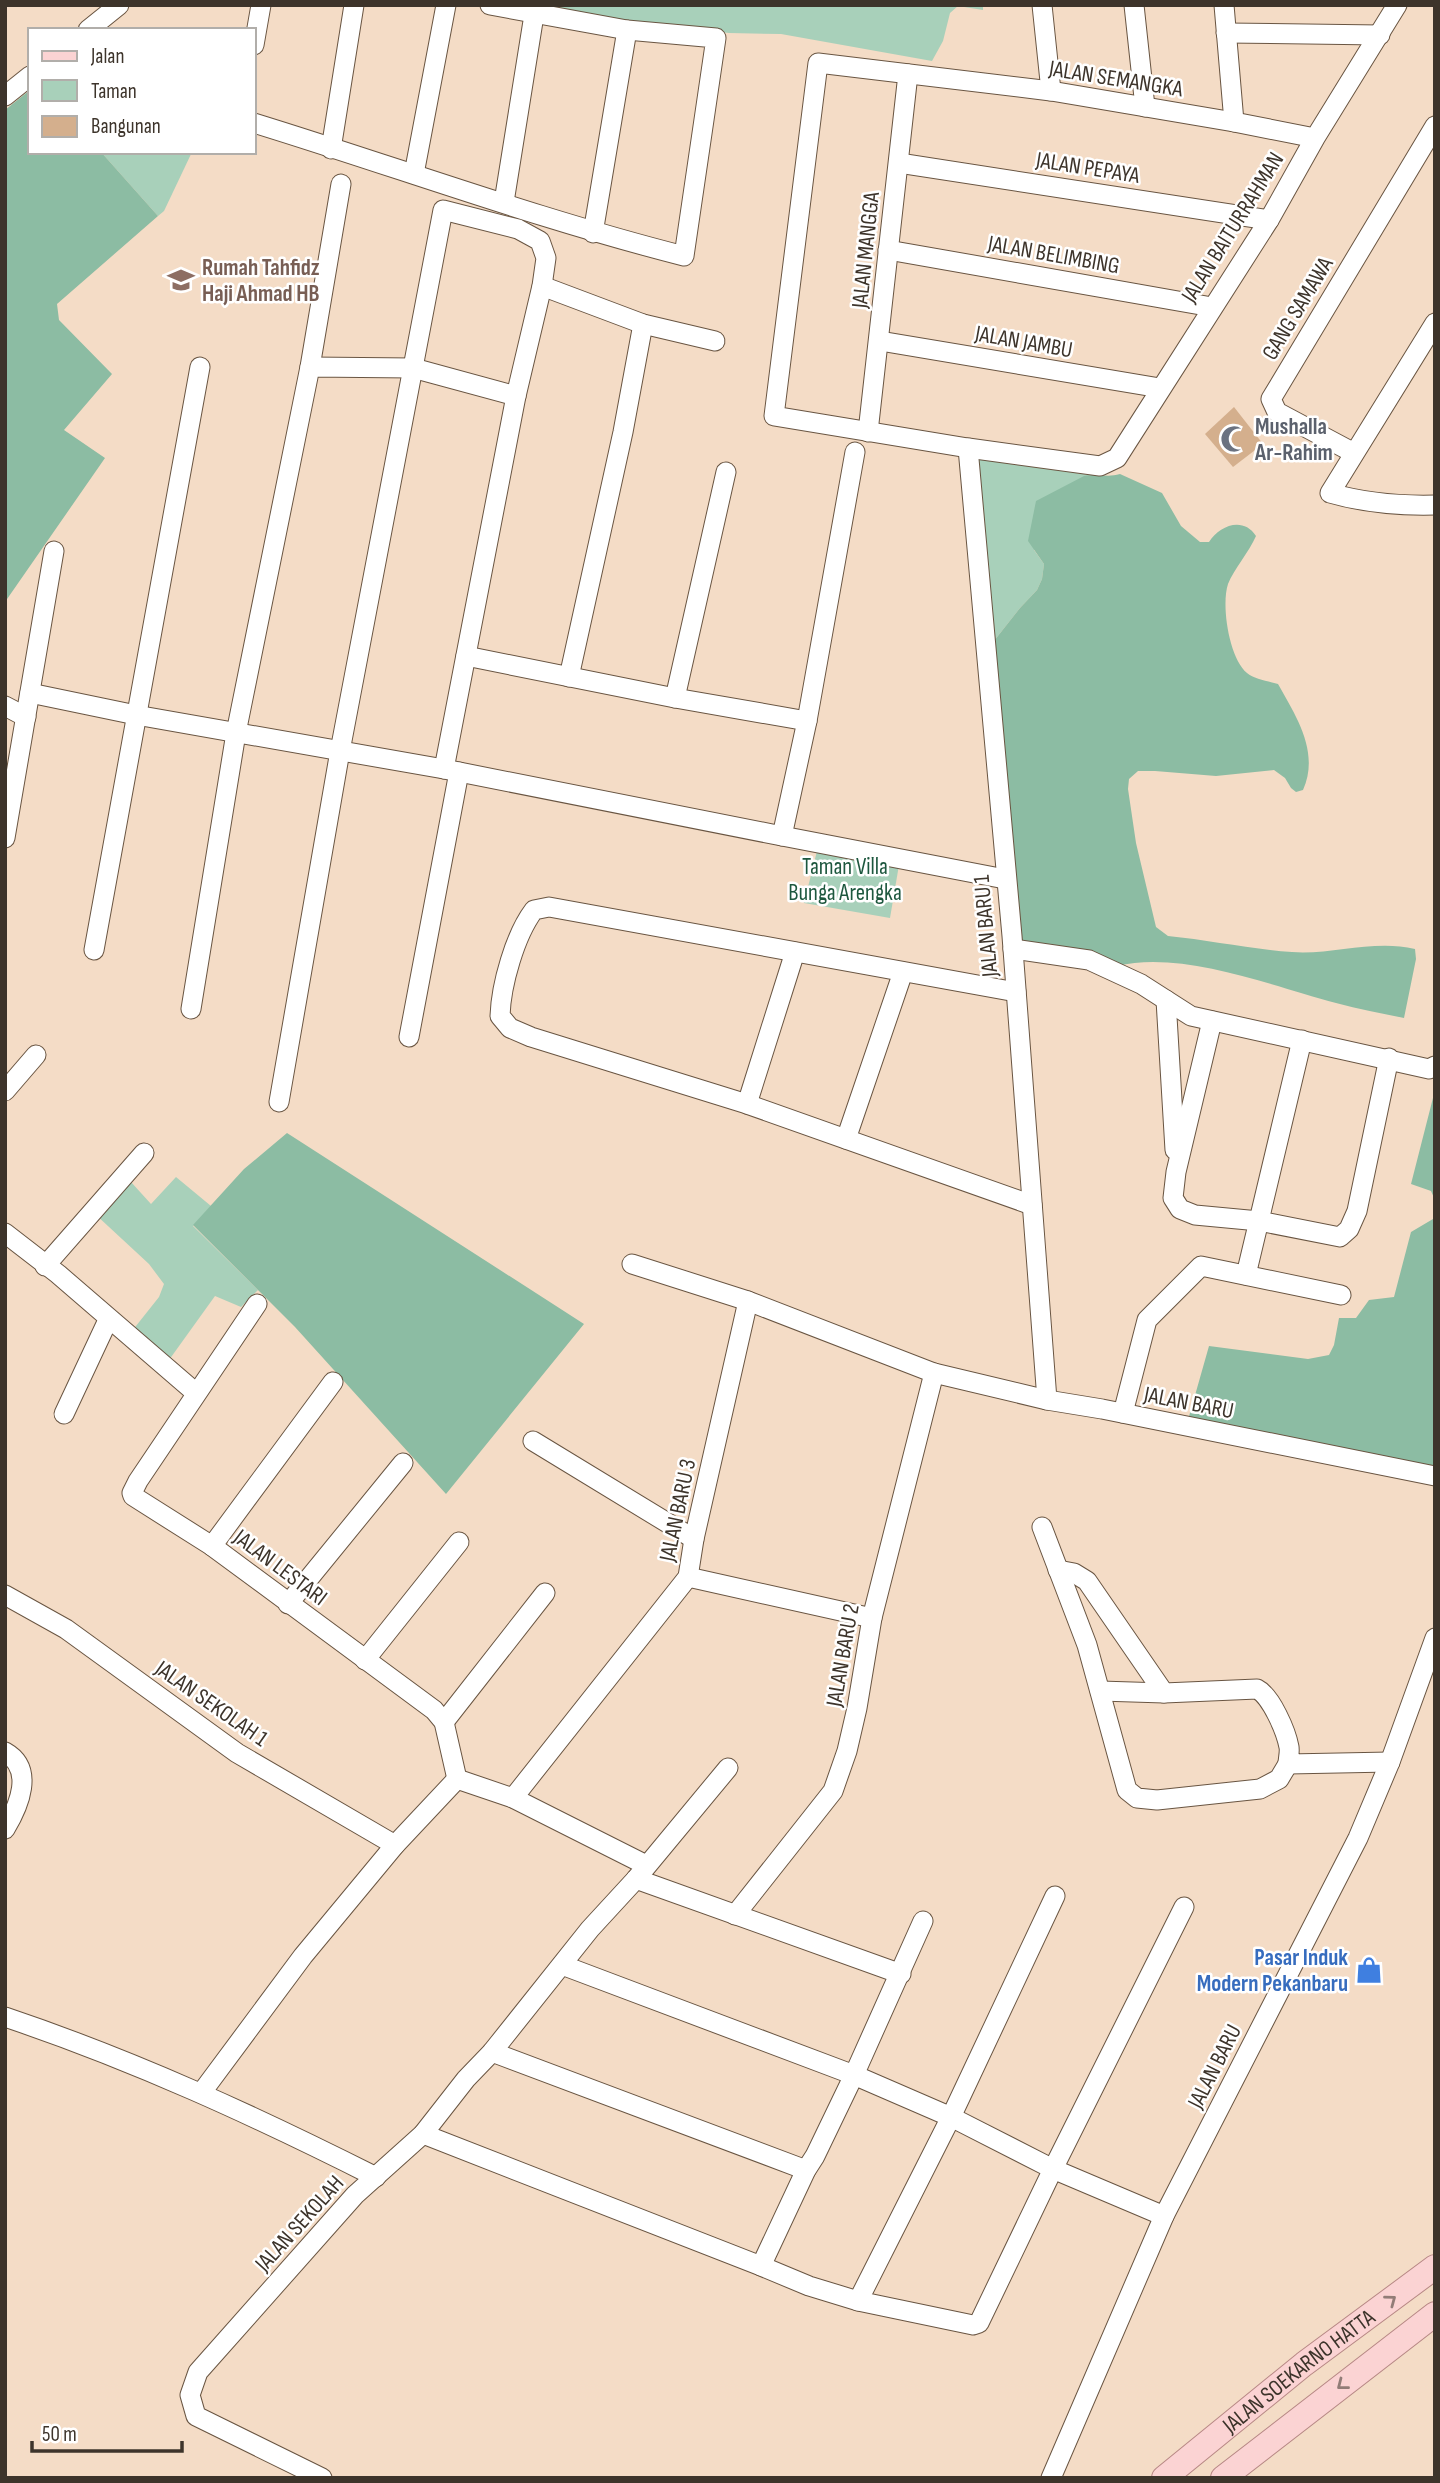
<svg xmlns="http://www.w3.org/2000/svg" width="1440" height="2483" viewBox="0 0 1440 2483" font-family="'Sofia Sans Condensed',sans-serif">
  <rect width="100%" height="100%" fill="#f4dcc6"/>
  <g fill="#a8d0ba">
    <path d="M530 5H983V10L958 6 950 13 943 41 932 61 781 34 729 33 599 19Z"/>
    <path d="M101 152H192L164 211 158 216Z"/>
    <path d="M976 459 1090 475 1064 488 1034 550 1044 564 1042 579 1037 590 1020 608 990 646Z"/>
    <path d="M819 843 900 859 890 918 804 903Z"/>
    <path d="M129 1177 131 1182 151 1204 176 1177 211 1206 193 1226 258 1290 241 1307 215 1296 169 1360 132 1331 159 1297 164 1284 149 1264 95 1214Z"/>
  </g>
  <g fill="#8cbca3">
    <path d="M30 90V152H101L158 216 57 304 59 320 112 374 64 430 105 458 5 602V110Z"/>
    <path d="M1120 474 1162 493 1181 526 1200 542H1209C1219 526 1243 516 1256 536 1249 552 1234 569 1228 584 1221 605 1229 658 1247 673 1254 679 1268 681 1278 684 1296 716 1320 752 1303 790L1296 792 1291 788 1285 778 1274 770 1216 776 1155 771H1138L1129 779 1128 789 1136 843 1156 927 1168 936C1209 940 1250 949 1292 952 1333 955 1374 939 1415 949L1416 959 1404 1018C1381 1013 1358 1009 1336 1003 1272 986 1182 950 1117 966L1019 944 990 646 1020 608 1037 590 1042 579 1044 564 1028 541 1036 501 1084 476C1096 473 1107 478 1120 474Z"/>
    <path d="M1435 1090V1200L1431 1191 1411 1184Z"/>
    <path d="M287 1133 584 1324 446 1494 295 1327 193 1225 244 1169Z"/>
    <path d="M1435 1213V1469L1188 1420 1209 1346 1308 1359 1329 1355 1334 1345 1339 1318H1356L1369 1300 1394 1297 1411 1232 1433 1219Z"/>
  </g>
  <path fill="#d4af8d" d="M1234 407 1263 444 1233 467 1205 434Z"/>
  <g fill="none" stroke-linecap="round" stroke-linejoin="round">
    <defs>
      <g id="minor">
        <path d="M1042 5 1051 91"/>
        <path d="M1134 5 1145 107"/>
        <path d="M1224 5 1234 122"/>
        <path d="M88 30 119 5"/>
        <path d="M1226 33 1380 35"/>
        <path d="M254 45 261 5"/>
        <path d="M5 96 30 76"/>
        <path d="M254 123C397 167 538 219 684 256L716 38 627 30 490 5"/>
        <path d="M1315 138 1234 122 1051 91 818 63 774 416 968 448 1100 466 1117 458 1269 220 1315 138 1397 5"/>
        <path d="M331 149 354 5"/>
        <path d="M899 163 1269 220"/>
        <path d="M414 174 446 5"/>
        <path d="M504 202 534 15"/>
        <path d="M593 233 627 30"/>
        <path d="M888 250 1212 307"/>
        <path d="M542 286 643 324 715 341"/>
        <path d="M1435 323 1330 493C1365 503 1398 506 1435 505"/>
        <path d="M880 341 1160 388"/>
        <path d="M310 367 341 184"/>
        <path d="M868 432 908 74"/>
        <path d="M968 448 1012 936 1047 1400"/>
        <path d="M1354 453 1277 412 1271 399 1435 126"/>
        <path d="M466 656 675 698 807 721"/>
        <path d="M569 677 623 432 643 324"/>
        <path d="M30 693 136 715 444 769 782 836 807 721 855 452"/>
        <path d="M675 698 726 472"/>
        <path d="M5 706 26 717"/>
        <path d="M782 836 1005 879"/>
        <path d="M5 838 54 551"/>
        <path d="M1013 949 1089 960 1141 984 1191 1016 1429 1069 1435 1066"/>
        <path d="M94 950 200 367"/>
        <path d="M1016 992 549 907 534 910C515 935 501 985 500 1016L510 1028 531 1037 747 1104 1032 1205"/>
        <path d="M1166 1000 1175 1150"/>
        <path d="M191 1009 236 733 310 367 413 368 516 396"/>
        <path d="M1212 1021 1176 1172 1173 1198 1180 1209 1195 1215 1259 1221 1340 1237 1349 1229 1357 1211 1389 1058"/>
        <path d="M409 1037 459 772"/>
        <path d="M5 1091 36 1055"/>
        <path d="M279 1102 340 751 443 210 518 229 540 241 546 258 542 286 516 396 444 769"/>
        <path d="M747 1104 795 952"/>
        <path d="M846 1139 903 972"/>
        <path d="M5 1233 58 1274 196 1393"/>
        <path d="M632 1264 748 1301 934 1373 1047 1400 1102 1409 1435 1476"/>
        <path d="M45 1266 144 1153"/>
        <path d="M1246 1275 1302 1040"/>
        <path d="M257 1304 138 1481 132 1493 133 1496 212 1546 434 1710 444 1722 457 1779"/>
        <path d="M1123 1413 1147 1320 1201 1266 1341 1295"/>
        <path d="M64 1414 108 1320"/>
        <path d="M533 1441 694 1539"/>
        <path d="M1042 1527 1087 1645 1127 1790 1137 1798 1157 1800 1260 1789 1279 1779 1288 1764"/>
        <path d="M212 1546 333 1382"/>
        <path d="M1058 1570 1074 1573 1087 1581 1164 1693 1257 1689C1271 1696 1286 1731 1289 1747 1290 1752 1288 1759 1288 1764L1390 1762"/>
        <path d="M688 1577 872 1618"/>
        <path d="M5 1595 66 1629 237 1753 395 1845"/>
        <path d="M288 1604 403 1463"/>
        <path d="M365 1660 459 1542"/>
        <path d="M1100 1691 1164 1693"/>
        <path d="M444 1722 545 1593"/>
        <path d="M5 1752C35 1769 19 1806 5 1829"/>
        <path d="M513 1798 688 1577 694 1539 748 1301"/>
        <path d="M636 1879 901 1974"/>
        <path d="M735 1915 833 1791 847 1751 857 1708 872 1618 934 1373"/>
        <path d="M562 1965 854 2075 951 2117 1053 2169 1164 2216"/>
        <path d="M5 2017C133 2060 255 2116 376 2177"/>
        <path d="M492 2052 806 2170"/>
        <path d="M202 2092 303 1956 395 1845 457 1779 513 1798 646 1865"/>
        <path d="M423 2134 761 2266 806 2170 815 2156 854 2075 923 1921"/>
        <path d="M761 2266 809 2286 858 2301 973 2325 979 2323 1053 2169 1184 1907"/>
        <path d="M858 2301 951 2117 1055 1896"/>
        <path d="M322 2478 196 2416 190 2395 198 2372 355 2195 423 2134 466 2079 492 2052 590 1929 636 1879 728 1768"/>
        <path d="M1051 2478 1164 2216 1358 1838 1390 1762 1435 1638"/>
      </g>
      <g id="major">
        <path id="s1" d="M1164 2478 1304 2364 1435 2267"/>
        <path d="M1223 2478 1435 2314"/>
      </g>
    </defs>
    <use href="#minor" stroke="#695542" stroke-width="21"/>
    <use href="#major" stroke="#b78885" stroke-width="26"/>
    <use href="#minor" stroke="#fff" stroke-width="19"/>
    <use href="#major" stroke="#fbd3d3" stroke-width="24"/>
  </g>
  <defs><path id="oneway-chevron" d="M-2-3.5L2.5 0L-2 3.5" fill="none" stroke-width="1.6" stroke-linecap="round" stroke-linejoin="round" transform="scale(1.75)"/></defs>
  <g stroke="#927c77">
    <use href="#oneway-chevron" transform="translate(1391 2300) rotate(-37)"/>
    <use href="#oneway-chevron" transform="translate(1342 2385) rotate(142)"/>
  </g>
  <defs>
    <symbol id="school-bare" viewBox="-9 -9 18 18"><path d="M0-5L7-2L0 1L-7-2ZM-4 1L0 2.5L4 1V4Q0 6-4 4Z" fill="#8d6e63" stroke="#fff" stroke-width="2.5" paint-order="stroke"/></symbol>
    <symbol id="mosque-bare" viewBox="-9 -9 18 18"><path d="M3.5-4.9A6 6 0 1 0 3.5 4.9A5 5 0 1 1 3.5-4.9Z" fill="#6b7280" stroke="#fff" stroke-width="2.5" paint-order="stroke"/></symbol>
    <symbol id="shop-bare" viewBox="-9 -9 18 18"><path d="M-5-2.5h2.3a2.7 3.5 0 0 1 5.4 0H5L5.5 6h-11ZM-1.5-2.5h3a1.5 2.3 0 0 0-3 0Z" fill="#3f7fe0" stroke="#fff" stroke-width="2.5" paint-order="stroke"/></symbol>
  </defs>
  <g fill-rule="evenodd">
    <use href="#school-bare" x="162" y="261" width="38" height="38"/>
    <use href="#mosque-bare" x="1215" y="420" width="38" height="38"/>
    <use href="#shop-bare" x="1350" y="1951" width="38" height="38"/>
  </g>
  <g text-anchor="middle" stroke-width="5" stroke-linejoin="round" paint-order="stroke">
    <g font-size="23" fill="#3d342b" stroke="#fff">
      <text transform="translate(1116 78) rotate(9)" y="8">JALAN SEMANGKA</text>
      <text transform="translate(1088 167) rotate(9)" y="8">JALAN PEPAYA</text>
      <text transform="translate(1232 227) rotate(-58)" y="8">JALAN BAITURRAHMAN</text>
      <text transform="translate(865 250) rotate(-84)" y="8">JALAN MANGGA</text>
      <text transform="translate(1054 254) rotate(10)" y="8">JALAN BELIMBING</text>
      <text transform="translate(1297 308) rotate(-59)" y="8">GANG SAMAWA</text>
      <text transform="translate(1024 341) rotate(10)" y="8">JALAN JAMBU</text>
      <text transform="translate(985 926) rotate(-95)" y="8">JALAN BARU 1</text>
      <text transform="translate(1189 1402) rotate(11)" y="8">JALAN BARU</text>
      <text transform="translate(677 1510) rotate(-78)" y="8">JALAN BARU 3</text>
      <text transform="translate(281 1567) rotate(37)" y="8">JALAN LESTARI</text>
      <text transform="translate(842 1655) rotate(-80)" y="8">JALAN BARU 2</text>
      <text transform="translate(212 1703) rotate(35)" y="8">JALAN SEKOLAH 1</text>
      <text transform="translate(1214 2066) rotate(-63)" y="8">JALAN BARU</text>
      <text transform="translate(299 2223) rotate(-48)" y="8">JALAN SEKOLAH</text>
      <text dy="8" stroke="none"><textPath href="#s1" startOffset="172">JALAN SOEKARNO HATTA</textPath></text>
    </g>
    <g font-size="23" font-weight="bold" fill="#785e54" stroke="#fff" text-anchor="start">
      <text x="202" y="275">Rumah Tahfidz<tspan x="202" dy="26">Haji Ahmad HB</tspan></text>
    </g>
    <g font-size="23" font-weight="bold" fill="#5b616d" stroke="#fff" text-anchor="start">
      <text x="1255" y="434">Mushalla<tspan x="1255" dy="26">Ar-Rahim</tspan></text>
    </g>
    <g font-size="23" fill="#1d573e" stroke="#fff">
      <text x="845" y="874">Taman Villa<tspan x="845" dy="26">Bunga Arengka</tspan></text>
    </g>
    <g font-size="23" font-weight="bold" fill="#366cbe" stroke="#fff" text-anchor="end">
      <text x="1348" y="1965">Pasar Induk<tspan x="1348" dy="26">Modern Pekanbaru</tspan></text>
    </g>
  </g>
  <rect width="1440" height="2483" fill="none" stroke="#3d342b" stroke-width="14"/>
  <rect x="28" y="28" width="228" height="126" fill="#ffffff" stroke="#b1aeaa" stroke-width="2"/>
  <rect x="42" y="51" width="35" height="10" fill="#fbd3d3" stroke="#b1aeaa" stroke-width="2"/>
  <text x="91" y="63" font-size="21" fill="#3d342b">Jalan</text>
  <rect x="42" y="80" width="35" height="21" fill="#a8d0ba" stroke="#b1aeaa" stroke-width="2"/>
  <text x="91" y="98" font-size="21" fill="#3d342b">Taman</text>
  <rect x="42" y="116" width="35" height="21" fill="#d4af8d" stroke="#b1aeaa" stroke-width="2"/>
  <text x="91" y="133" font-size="21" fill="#3d342b">Bangunan</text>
  <path d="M32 2441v10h150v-10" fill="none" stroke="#3d342b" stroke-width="3.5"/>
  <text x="42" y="2441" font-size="21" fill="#3d342b" stroke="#ffffff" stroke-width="5" paint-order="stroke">50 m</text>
</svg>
